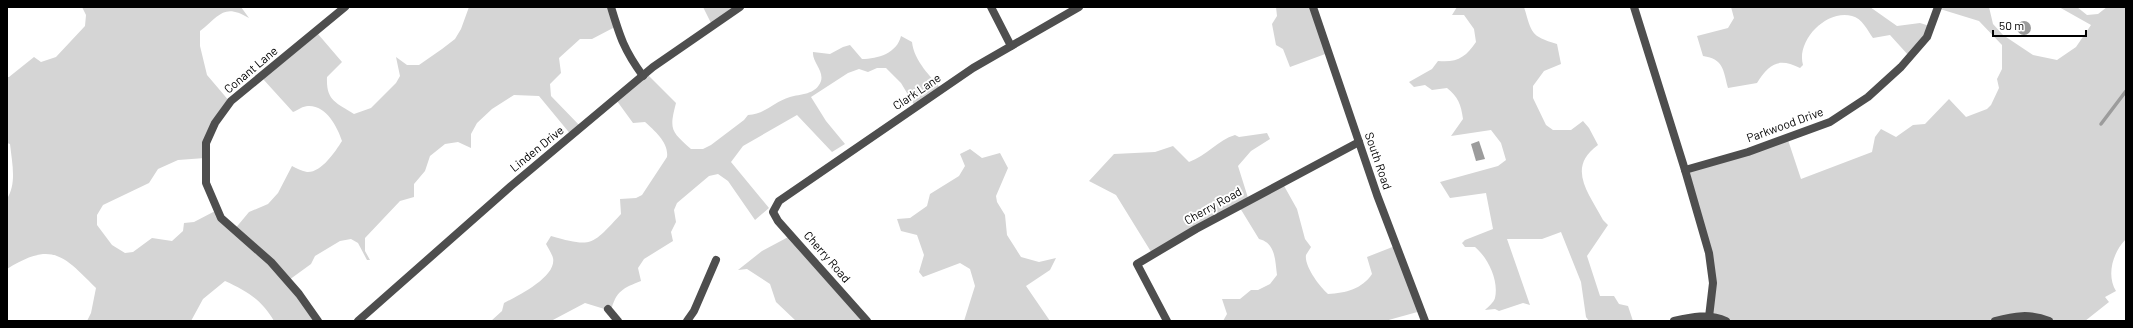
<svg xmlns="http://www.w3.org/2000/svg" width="2133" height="328" viewBox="0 0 2133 328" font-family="Barlow,sans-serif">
  <rect width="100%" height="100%" fill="#fff"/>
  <g fill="#d5d5d5">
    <path d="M82 7H241L249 18C224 3 220 15 200 31V46L207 75 230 102 214 127 205 158 178 160 158 169 149 183 103 205 97 215V225L112 245 125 253 133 252 152 238 172 241 183 231 184 223 194 222 217 210 234 230 249 212 268 204 278 193 292 166C296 168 302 171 307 172 321 173 335 152 342 141 337 126 326 105 308 106 303 106 298 110 293 112L263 79 318 34 342 62 327 77C326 101 336 102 354 114L371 108 396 83 400 76 396 57 407 65H419L442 49 455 39 461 29 469 7H612L616 24 613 28 592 39H580L559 58 561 73 550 84 551 96 581 127 572 136 539 96 514 95 492 109 477 123 471 134V148L458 142 445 144 430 156 425 171 414 184V197L400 201 365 238V251L370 260H367L358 243 351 239 340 241 315 256 311 264 289 280 318 321H274C262 300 247 291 225 281L203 299 191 321H87L91 313 96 288C63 255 52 241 7 269V199C17 183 12 163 10 144L7 143V77H9L34 57 41 62 56 57 85 26 86 15Z"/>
    <path d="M703 7H743L712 25Z"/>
    <path d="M1276 7H1314L1328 53 1290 67 1283 49 1276 45 1272 24 1277 16Z"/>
    <path d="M1457 7H1524C1532 33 1530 36 1557 44L1561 64 1544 71 1533 86V98L1546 125 1553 130H1571L1583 121 1589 128 1598 145C1566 168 1589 193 1603 220L1608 225 1587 256 1600 296H1614L1619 304 1628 306 1633 321H1589L1586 317 1581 282 1561 232 1542 239H1507L1530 305 1523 303 1499 311 1495 309 1485 310C1488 307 1494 302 1495 298 1499 280 1488 258 1475 247H1465L1462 243 1465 240 1493 229 1486 193 1450 198 1440 182 1498 166 1506 160 1501 143 1491 130 1451 136 1463 119C1461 104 1458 97 1447 88L1432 90 1425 85 1414 87 1409 82 1432 69 1438 61C1457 63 1466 57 1476 42L1474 29 1464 15H1452Z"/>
    <path d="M1731 7H1870L1897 26 1920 23 1933 27 1909 56 1890 35 1873 38C1868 31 1862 18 1852 16 1826 9 1796 41 1803 65L1800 68C1778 57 1769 64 1757 83L1728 88C1723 70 1724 59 1703 56L1697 36 1728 28 1734 18Z"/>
    <path d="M1940 7H1989L1993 24 2003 35 2033 55 2057 60 2076 47 2091 25 2059 7H2077L2087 15 2098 14 2107 7H2126V239C2113 252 2106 275 2116 291L2105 297 2109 302 2085 321H2048L2041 318 1998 321H1678L1707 317 1714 283 1688 170 1788 140 1801 179 1872 152 1875 137 1881 129 1896 137 1913 125 1925 124 1949 99 1966 117 1987 109 1991 105 1999 88 1997 79 2002 69V45L1979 21 1940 9Z"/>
    <path d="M901 36 912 42C914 61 931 77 943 91L916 108 901 83 886 68H877L868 72 859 69 848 73 811 97 826 121 845 144 832 152 797 115 743 146 731 162 769 208 755 220 728 181 718 174 709 176 677 203 674 210 676 222 671 232 673 241 644 259 638 268 641 281C623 288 616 291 611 311L585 303 551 321H491L502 311 504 303C517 296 557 277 553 258 552 254 548 248 546 244L551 236C593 248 592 245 621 214L620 199 636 198 642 195 667 157C669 143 655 131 645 122L633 123 617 101 648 75 676 103C669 130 671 131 691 149H703L711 145 744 120 748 115C766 114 773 102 790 97 800 94 816 95 821 81 824 70 812 62 813 52L830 54 843 47 850 45 862 59C878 59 897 53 901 36Z"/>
    <path d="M1267 133 1270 139 1251 151 1238 166 1249 201 1283 184 1297 209 1305 239 1311 247C1310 249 1307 253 1306 255 1304 266 1320 287 1328 294 1346 293 1362 289 1372 274L1367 257 1395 246 1421 311 1385 321H1223L1227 314 1222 299H1240L1251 290H1258L1270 284 1277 275C1275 261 1276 243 1259 239L1240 208 1153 255 1116 195 1089 181 1114 154 1155 152 1173 146 1189 162C1206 156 1218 140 1235 135L1239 137Z"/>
    <path d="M970 149 982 158 1000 153 1008 168 996 196 997 202 1005 215 1007 235 1021 257 1039 262 1056 258 1050 270 1026 286 1050 321H964L975 286 970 269 960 263 923 277 919 272 924 255 917 235 901 231 897 219 910 218 927 206 930 194 959 176 965 166 960 154Z"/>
    <path d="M792 235 867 321H796L776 302 770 284 747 269 738 270 762 251Z"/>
  </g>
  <g fill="#9c9c9c">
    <circle cx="2024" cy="28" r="7"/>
    <path d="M1479 141 1485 159 1476 161 1471 144Z"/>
  </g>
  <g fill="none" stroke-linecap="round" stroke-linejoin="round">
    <path stroke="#9c9c9c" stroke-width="3.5" d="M2101 124 2126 91"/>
    <g stroke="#4e4e4e" stroke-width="8">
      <path d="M611 7C620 37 624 50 643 76"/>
      <path d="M991 7 1011 46"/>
      <path d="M1634 7 1685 170 1709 253 1713 283 1709 317"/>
      <path d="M1685 170 1748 152 1830 122 1868 97 1901 67 1927 37 1938 7"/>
      <path d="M608 309 618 321"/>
      <path d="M318 321 299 294 271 262 221 218 206 183V143L215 123 231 101 345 7"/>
      <path d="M358 321 511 186 653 67 740 7"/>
      <path d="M687 321 694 311 716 260"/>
      <path d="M867 321 778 221 773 212 779 201 973 68 1079 7"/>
      <path d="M1167 321 1137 264 1196 229 1359 142"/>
      <path d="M1674 321C1691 317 1709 313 1726 321"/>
      <path d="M1995 321C2014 316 2030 313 2049 321"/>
    </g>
    <path stroke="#4e4e4e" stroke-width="8" d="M1313 7 1377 195 1425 321"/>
  </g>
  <g text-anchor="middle" stroke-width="4" stroke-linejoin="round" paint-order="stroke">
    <g font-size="12" fill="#000" stroke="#fff">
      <text transform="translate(251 70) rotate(-40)" y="4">Conant Lane</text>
      <text transform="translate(917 92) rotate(-34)" y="4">Clark Lane</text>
      <text transform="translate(1785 125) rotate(-20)" y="4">Parkwood Drive</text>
      <text transform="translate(537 149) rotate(-39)" y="4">Linden Drive</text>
      <text transform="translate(1378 161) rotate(71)" y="4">South Road</text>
      <text transform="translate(1213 206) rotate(-29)" y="4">Cherry Road</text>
      <text transform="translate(827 257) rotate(49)" y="4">Cherry Road</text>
    </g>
  </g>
  <rect width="2133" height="328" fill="none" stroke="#000000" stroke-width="16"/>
  <path d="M1993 30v6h93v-6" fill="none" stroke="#000000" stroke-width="2"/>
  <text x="1999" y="30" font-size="12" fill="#000000" stroke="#ffffff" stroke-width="3" paint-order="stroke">50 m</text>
</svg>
